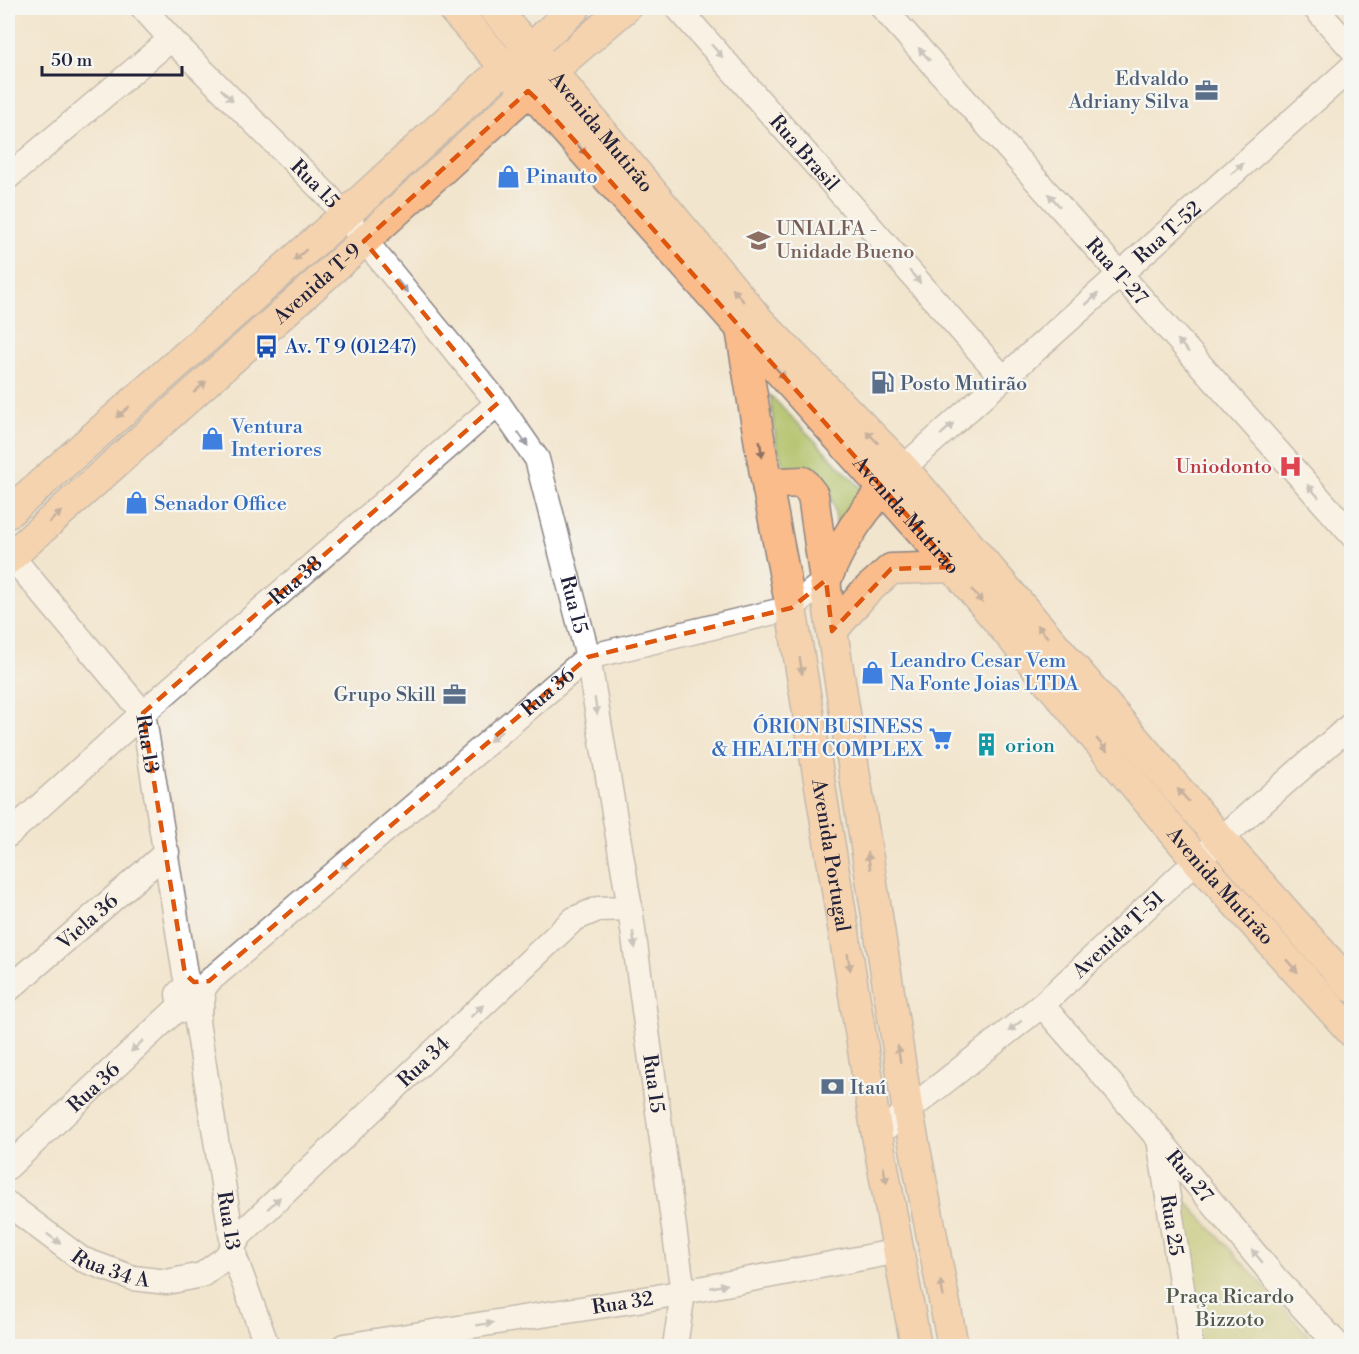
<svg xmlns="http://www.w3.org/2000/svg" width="1359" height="1354" viewBox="0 0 1359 1354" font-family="'Libre Bodoni',serif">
  <rect width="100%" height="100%" fill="#f6f6f2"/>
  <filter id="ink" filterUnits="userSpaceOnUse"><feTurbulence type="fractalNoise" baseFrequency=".0167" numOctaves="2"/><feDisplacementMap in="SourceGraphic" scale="12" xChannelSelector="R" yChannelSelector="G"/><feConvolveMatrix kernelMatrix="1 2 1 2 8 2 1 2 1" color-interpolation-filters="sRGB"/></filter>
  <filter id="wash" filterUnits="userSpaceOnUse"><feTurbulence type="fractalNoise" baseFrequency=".008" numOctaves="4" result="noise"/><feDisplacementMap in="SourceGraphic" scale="24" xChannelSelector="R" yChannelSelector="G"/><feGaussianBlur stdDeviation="1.35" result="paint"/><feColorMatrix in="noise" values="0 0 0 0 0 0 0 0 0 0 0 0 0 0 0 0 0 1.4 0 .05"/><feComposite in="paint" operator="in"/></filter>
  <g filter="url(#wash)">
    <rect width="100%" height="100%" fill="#f2e5ce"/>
    <g fill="#adbd60" stroke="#68704e" stroke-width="1.5">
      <path d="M770 395 871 498 838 545C836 521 837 483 809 473 803 471 793 473 786 474L776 442Z"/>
      <path d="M1167 1180 1318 1346H1198Z"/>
    </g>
  </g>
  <g filter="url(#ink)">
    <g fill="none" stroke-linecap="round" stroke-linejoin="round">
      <defs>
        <g id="minor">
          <path id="s1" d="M143 8 171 39 329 197 498 403 537 459 588 657 630 908 683 1293 675 1346"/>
          <path id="s2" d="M678 8 1003 378"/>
          <path id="s3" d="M883 8 1352 535"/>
          <path d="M1315 8 1352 49"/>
          <path d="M8 177 171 39"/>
          <path id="s4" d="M903 468 1352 67"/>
          <path id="s5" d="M11 556 143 713 185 974 189 986"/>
          <path id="s6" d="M8 835 143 713 498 403"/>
          <path id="s7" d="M8 990 167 852"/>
          <path id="s8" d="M201 992 209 981 588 657 791 608 826 580"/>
          <path id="s9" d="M1042 1005 1159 1139 1276 1279 1339 1346"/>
          <path id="s10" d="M198 1009 187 1011 180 1006 178 994C185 984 202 983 203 998 203 1003 197 1013 197 1022L235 1258 267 1346"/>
          <path id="s11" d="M877 1135 1042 1005 1197 860 1352 724"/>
          <path id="s12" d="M1159 1139 1191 1346"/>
          <path id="s13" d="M8 1167 180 1006"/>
          <path id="s14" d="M8 1204 81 1259 133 1278 167 1282 202 1275 226 1257 241 1234 574 919 598 909 630 908"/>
          <path id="s15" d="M344 1346 657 1297 899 1251"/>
        </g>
        <g id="major">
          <path id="s16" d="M452 8 506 68 542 104 953 567 1197 860 1352 1032"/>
          <path id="s17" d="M493 8 562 84 761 323 903 468 1221 840 1352 987"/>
          <path id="s18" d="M741 329 765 474 791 608 877 1135 916 1346"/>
          <path d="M768 489 779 483 803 482 813 495 832 631 908 1112 953 1346"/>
          <path d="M8 513 344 216 488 83 530 49 575 8"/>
          <path id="s19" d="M8 559 364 241 528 91 625 8"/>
          <path d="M826 580C842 540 867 504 898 474"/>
          <path d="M832 631 864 593 891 569 953 567"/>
        </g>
      </defs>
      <use href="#minor" stroke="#8a8484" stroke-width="27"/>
      <use href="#major" stroke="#8a8484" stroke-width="33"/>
      <use href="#minor" stroke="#fff" stroke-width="24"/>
      <use href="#major" stroke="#f9bc8a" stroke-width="30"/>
    </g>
    <defs><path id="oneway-solid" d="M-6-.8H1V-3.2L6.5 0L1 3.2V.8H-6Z" transform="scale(1.5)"/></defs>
    <g fill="#9c9ca7">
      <use href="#oneway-solid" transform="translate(717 51) rotate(49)"/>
      <use href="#oneway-solid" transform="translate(924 54) rotate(-132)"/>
      <use href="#oneway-solid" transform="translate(227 95) rotate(45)"/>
      <use href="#oneway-solid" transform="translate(1237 169) rotate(-42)"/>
      <use href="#oneway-solid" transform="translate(1054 200) rotate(-132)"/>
      <use href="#oneway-solid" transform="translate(915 277) rotate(49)"/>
      <use href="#oneway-solid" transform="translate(402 286) rotate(51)"/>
      <use href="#oneway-solid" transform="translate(1092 299) rotate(-42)"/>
      <use href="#oneway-solid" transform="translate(1183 346) rotate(-132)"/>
      <use href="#oneway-solid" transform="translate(947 429) rotate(-42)"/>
      <use href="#oneway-solid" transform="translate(523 439) rotate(55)"/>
      <use href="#oneway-solid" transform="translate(1313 491) rotate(-132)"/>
      <use href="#oneway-solid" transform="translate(596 706) rotate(81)"/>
      <use href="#oneway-solid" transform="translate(496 736) rotate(140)"/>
      <use href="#oneway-solid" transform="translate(347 863) rotate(140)"/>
      <use href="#oneway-solid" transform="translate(634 940) rotate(82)"/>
      <use href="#oneway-solid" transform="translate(477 1011) rotate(-43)"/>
      <use href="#oneway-solid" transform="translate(1015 1026) rotate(141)"/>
      <use href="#oneway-solid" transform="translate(137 1046) rotate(137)"/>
      <use href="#oneway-solid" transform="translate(274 1203) rotate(-43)"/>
      <use href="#oneway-solid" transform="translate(54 1239) rotate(37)"/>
      <use href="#oneway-solid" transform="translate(1257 1256) rotate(-130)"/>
      <use href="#oneway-solid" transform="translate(719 1286) rotate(-11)"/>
      <use href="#oneway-solid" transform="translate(485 1324) rotate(-9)"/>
    </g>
    <g fill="#8e6f62">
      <use href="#oneway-solid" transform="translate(581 148) rotate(49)"/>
      <use href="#oneway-solid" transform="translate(300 255) rotate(139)"/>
      <use href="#oneway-solid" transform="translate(738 295) rotate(-130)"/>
      <use href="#oneway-solid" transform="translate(780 372) rotate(48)"/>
      <use href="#oneway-solid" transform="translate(200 387) rotate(-42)"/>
      <use href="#oneway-solid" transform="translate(123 412) rotate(139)"/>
      <use href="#oneway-solid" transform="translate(872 437) rotate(-134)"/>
      <use href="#oneway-solid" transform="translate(761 449) rotate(81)"/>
      <use href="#oneway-solid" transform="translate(55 517) rotate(-42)"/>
      <use href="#oneway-solid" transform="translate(977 596) rotate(50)"/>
      <use href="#oneway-solid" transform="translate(1042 631) rotate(-131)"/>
      <use href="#oneway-solid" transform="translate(801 666) rotate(81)"/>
      <use href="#oneway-solid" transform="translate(1102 745) rotate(50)"/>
      <use href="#oneway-solid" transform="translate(1183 795) rotate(-131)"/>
      <use href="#oneway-solid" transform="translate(869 861) rotate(-99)"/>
      <use href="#oneway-solid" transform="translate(849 962) rotate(81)"/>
      <use href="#oneway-solid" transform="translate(1292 966) rotate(48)"/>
      <use href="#oneway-solid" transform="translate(899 1054) rotate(-99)"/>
      <use href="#oneway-solid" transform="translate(885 1175) rotate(79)"/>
      <use href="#oneway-solid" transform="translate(942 1289) rotate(-101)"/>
    </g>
  </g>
  <path d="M0 0H1359V1354H0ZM528 91 542 104 953 567 891 569 832 631 826 580 791 608 588 657 209 981 194 982 185 974 143 713 498 403 364 241Z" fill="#f2e5ce" fill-opacity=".55" fill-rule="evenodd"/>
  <path fill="none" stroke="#de560e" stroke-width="4.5" stroke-dasharray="12 8" stroke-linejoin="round" d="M528 91 542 104 953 567 891 569 832 631 826 580 791 608 588 657 209 981 194 982 185 974 143 713 498 403 364 241Z"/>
  <defs>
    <symbol id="office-bare" viewBox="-9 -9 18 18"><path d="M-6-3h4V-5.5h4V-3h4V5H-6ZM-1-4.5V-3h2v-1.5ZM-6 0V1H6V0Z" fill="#5c6f8a" stroke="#f6f6f2" stroke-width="2.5" paint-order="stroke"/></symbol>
    <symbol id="shop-bare" viewBox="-9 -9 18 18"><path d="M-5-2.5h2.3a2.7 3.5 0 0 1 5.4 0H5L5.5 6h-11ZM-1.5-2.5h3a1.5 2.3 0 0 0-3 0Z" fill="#3f7fe0" stroke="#f6f6f2" stroke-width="2.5" paint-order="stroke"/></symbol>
    <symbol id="school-bare" viewBox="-9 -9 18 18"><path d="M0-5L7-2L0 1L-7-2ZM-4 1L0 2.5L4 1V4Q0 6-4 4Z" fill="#8d6e63" stroke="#f6f6f2" stroke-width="2.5" paint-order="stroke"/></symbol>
    <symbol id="bus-bare" viewBox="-9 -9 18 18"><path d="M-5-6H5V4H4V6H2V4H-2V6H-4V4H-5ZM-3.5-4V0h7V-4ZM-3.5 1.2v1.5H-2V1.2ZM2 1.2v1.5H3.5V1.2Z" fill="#1a4fb4" stroke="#f6f6f2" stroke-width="2.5" paint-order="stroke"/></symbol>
    <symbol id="fuel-bare" viewBox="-9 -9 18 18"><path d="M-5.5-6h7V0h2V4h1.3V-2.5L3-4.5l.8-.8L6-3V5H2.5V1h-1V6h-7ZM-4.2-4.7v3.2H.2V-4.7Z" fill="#5c6f8a" stroke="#f6f6f2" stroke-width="2.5" paint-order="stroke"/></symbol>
    <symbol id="hospital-bare" viewBox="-9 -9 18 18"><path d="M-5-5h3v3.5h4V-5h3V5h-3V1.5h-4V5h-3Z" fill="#e0444e" stroke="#f6f6f2" stroke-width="2.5" paint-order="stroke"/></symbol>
    <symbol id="supermarket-bare" viewBox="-9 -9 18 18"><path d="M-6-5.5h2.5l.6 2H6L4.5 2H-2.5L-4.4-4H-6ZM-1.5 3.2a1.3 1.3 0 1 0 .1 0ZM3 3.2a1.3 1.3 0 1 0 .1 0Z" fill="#3f7fe0" stroke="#f6f6f2" stroke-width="2.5" paint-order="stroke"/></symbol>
    <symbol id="building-bare" viewBox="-9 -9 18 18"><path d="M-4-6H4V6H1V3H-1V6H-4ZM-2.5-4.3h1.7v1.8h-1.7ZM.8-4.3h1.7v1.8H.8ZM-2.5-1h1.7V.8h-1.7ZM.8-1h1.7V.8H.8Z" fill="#0f9aa8" stroke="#f6f6f2" stroke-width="2.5" paint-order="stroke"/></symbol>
    <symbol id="bank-bare" viewBox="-9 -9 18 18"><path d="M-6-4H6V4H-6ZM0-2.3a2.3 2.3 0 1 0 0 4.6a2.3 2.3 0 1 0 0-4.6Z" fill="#5c6f8a" stroke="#f6f6f2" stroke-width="2.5" paint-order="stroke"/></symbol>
  </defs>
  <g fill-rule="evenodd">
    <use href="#office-bare" x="1190" y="74" width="33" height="33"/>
    <use href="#shop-bare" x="492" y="160" width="33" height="33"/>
    <use href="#school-bare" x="742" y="224" width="33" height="33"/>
    <use href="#bus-bare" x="250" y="330" width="33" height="33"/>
    <use href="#fuel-bare" x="866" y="366" width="33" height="33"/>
    <use href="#shop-bare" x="196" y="422" width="33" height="33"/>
    <use href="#hospital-bare" x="1274" y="450" width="33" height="33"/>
    <use href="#shop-bare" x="120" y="486" width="33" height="33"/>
    <use href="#shop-bare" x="856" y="656" width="33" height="33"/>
    <use href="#office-bare" x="438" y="678" width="33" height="33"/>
    <use href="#supermarket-bare" x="924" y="722" width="33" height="33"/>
    <use href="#building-bare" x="970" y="728" width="33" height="33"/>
    <use href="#bank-bare" x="816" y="1070" width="33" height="33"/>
  </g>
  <g text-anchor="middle" stroke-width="4.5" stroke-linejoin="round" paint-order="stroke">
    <g font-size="20" fill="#4e5e75" stroke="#f6f6f2" text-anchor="end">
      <text x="1189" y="85">Edvaldo<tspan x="1189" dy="23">Adriany Silva</tspan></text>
      <text x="900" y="390" text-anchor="start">Posto Mutirão</text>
      <text x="436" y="701">Grupo Skill</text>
      <text x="850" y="1094" text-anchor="start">Itaú</text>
    </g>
    <g font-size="20" fill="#22223b" stroke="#f6f6f2">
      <text dy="7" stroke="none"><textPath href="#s17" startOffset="165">Avenida Mutirão</textPath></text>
      <text dy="7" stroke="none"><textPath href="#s2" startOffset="192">Rua Brasil</textPath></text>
      <text dy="7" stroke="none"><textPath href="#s1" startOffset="246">Rua 15</textPath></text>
      <text dy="7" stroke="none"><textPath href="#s4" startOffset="354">Rua T-52</textPath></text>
      <text dy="7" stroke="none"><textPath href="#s3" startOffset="352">Rua T-27</textPath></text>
      <text dy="7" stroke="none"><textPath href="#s19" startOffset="414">Avenida T-9</textPath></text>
      <text dy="7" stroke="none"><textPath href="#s16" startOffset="681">Avenida Mutirão</textPath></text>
      <text dy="7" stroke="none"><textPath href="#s6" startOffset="384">Rua 38</textPath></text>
      <text dy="7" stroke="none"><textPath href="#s1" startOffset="750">Rua 15</textPath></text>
      <text dy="7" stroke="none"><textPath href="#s8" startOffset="459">Rua 36</textPath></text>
      <text dy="7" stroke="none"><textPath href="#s5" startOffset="236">Rua 13</textPath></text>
      <text dy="7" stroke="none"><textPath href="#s18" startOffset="534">Avenida Portugal</textPath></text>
      <text dy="7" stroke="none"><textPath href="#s16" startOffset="1167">Avenida Mutirão</textPath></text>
      <text dy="7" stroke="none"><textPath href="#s7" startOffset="105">Viela 36</textPath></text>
      <text dy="7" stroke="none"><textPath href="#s11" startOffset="314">Avenida T-51</textPath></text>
      <text dy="7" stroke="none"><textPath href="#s14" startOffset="525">Rua 34</textPath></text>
      <text dy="7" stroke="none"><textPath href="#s1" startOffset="1236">Rua 15</textPath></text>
      <text dy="7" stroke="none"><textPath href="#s13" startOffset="117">Rua 36</textPath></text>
      <text dy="7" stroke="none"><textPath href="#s9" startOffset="226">Rua 27</textPath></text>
      <text dy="7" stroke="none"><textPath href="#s10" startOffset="292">Rua 13</textPath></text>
      <text dy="7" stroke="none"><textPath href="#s12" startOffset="87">Rua 25</textPath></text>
      <text dy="7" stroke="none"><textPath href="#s14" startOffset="123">Rua 34 A</textPath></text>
      <text dy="7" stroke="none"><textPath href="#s15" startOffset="282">Rua 32</textPath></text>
    </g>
    <g font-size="20" fill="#366cbe" stroke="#f6f6f2" text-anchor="start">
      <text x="526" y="183">Pinauto</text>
      <text x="231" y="433">Ventura<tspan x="231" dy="23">Interiores</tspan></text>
      <text x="154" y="510">Senador Office</text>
      <text x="890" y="667">Leandro Cesar Vem<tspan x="890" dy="23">Na Fonte Joias LTDA</tspan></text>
      <text x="923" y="733" text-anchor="end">ÓRION BUSINESS<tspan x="923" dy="23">&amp; HEALTH COMPLEX</tspan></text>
    </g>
    <g font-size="20" fill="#785e54" stroke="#f6f6f2" text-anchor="start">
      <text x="776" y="235">UNIALFA -<tspan x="776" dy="23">Unidade Bueno</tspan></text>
    </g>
    <g font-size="20" fill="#164399" stroke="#f6f6f2" text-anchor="start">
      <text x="285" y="353">Av. T 9 (01247)</text>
    </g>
    <g font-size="20" fill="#be3a42" stroke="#f6f6f2" text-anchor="end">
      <text x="1272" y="473">Uniodonto</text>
    </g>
    <g font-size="20" fill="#0d838f" stroke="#f6f6f2" text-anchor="start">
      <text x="1005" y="752">orion</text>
    </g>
    <g font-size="20" fill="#535848" stroke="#f6f6f2">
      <text x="1230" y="1303">Praça Ricardo<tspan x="1230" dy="23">Bizzoto</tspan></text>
    </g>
  </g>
  <rect width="1359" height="1354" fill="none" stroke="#f6f6f2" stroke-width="30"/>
  <path d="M42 66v9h140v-9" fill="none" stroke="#22223b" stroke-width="3"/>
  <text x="51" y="66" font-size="18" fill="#22223b" stroke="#f6f6f2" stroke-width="4.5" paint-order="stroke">50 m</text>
</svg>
